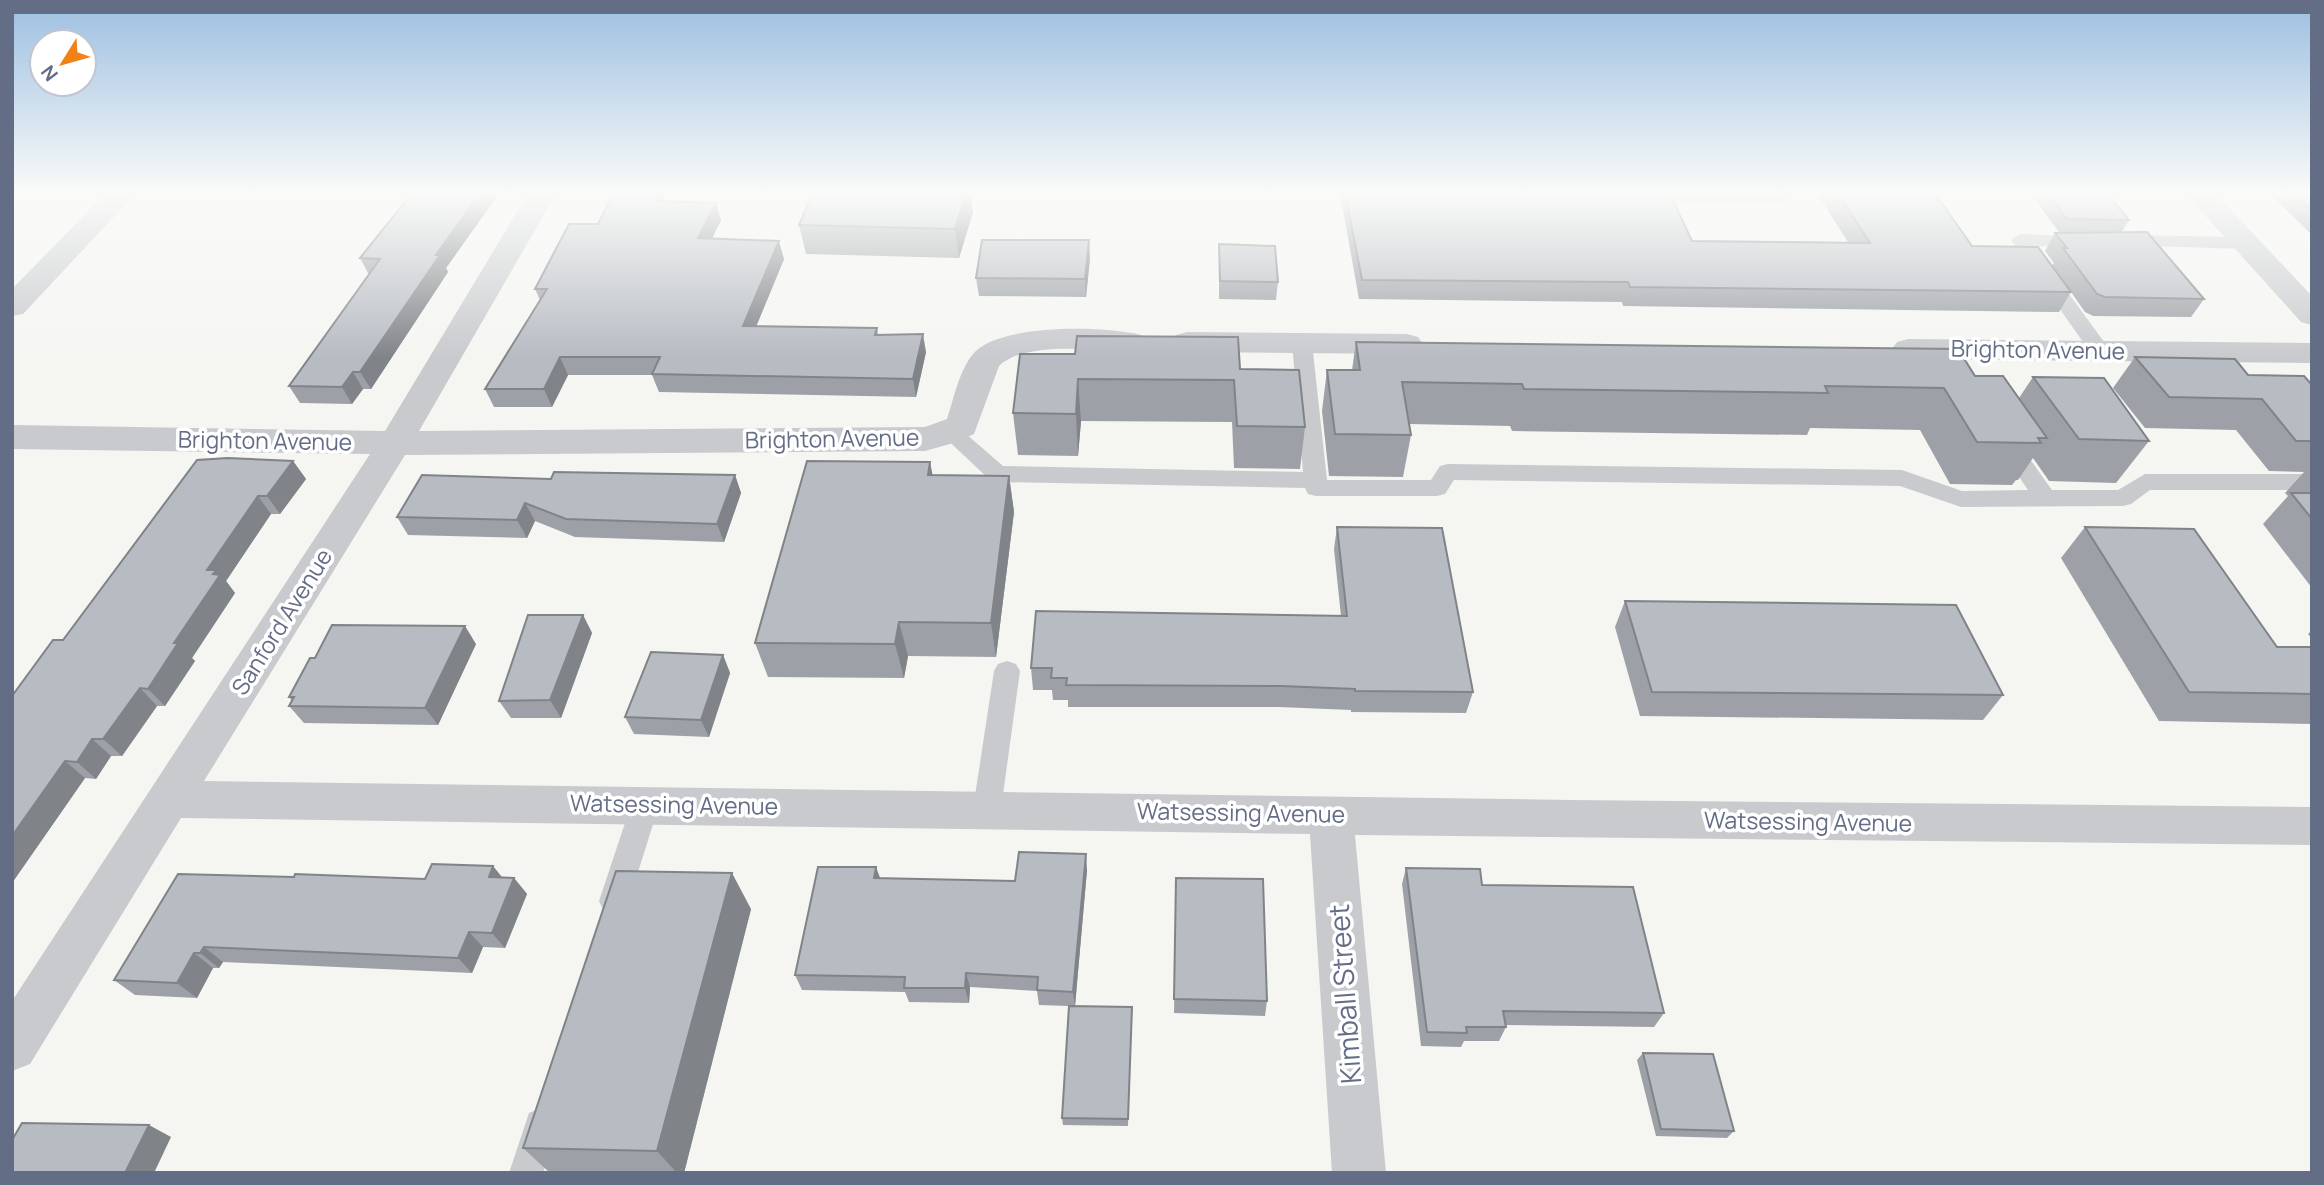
<svg xmlns="http://www.w3.org/2000/svg" width="2324" height="1185" viewBox="0 0 2324 1185" font-family="Manrope,sans-serif">
  <rect width="100%" height="100%" fill="#f5f6f2"/>
  <g fill="none" stroke-linecap="round" stroke-linejoin="round">
    <g fill="#c8cace" fill-rule="evenodd">
      <path d="M1578 192H1785L1789 199 1780 204 1588 202 1582 201Z"/>
      <path d="M2020 234 2090 237 2092 241 2083 247 2034 246 2107 346 2110 351 2107 356H2093L2011 240Z"/>
      <path d="M2123 235 2245 237 2254 243 2245 249 2116 245 2114 241Z"/>
      <path d="M1302 337 1309 338 1312 343 1327 480H1431L1440 466 1448 464 1902 470 1962 491 2028 490 1995 442 1998 437 2006 435 2014 437 2052 490H2118L2145 474H2312V490H2150L2131 504 2123 506 1961 507 1900 486 1454 480 1445 494 1437 496H1316L1308 494 1305 488 998 482 990 480 939 432 942 427 950 425 958 427 1003 466 1303 472 1292 343 1295 338Z"/>
      <path d="M1007 661 1016 664 1020 671 1001 809 997 818 987 821 977 818 973 809 994 671 998 664Z"/>
      <path d="M645 793 655 796 659 805 629 901 624 911 614 915 604 911 599 901 631 805 635 796Z"/>
      <path d="M541 1108 553 1113 558 1125 543 1173H509L529 1113Z"/>
    </g>
    <g fill="#c8cace" fill-rule="evenodd">
      <path d="M107 192H137L23 314 12 316V289Z"/>
      <path d="M529 192H557L419 431 925 427 947 419C954 398 959 371 973 354 998 323 1106 326 1141 335L1146 342 1141 349 1130 352C1096 350 1024 341 999 366L974 434 957 442 925 451 405 455 204 781 1571 800 2312 807V845L1355 835 1386 1173H1332L1310 834 181 818 30 1064 12 1071V1001L370 454 12 449V425L385 431Z"/>
      <path d="M2184 192H2214L2312 296V325L2301 322Z"/>
      <path d="M1187 332 1407 334 1418 337 1423 344 1418 351 1407 354 1187 352 1176 349 1171 342 1176 335Z"/>
      <path d="M1908 339 2312 343V363L1908 359 1897 356 1892 349 1897 342Z"/>
    </g>
  </g>
  <g fill="#9da1a7">
    <path d="M413 192H500L446 268 448 272 371 389H363L352 404 300 403 289 386 369 275 360 258Z"/>
    <path d="M1301 192H1669L1692 241 1848 242 1816 192H1944L1943 193H1935L1972 246 2052 266 2054 263 2045 251 2055 233H2113L2059 232 2029 192H2110L2108 195 2129 220 2121 233 2204 299 2191 317 2093 316 2085 312 2071 292 2059 312 1623 306 1622 302 1359 299 1340 193Z"/>
    <path d="M2268 192H2312V233H2310Z"/>
    <path d="M665 201 721 220 712 238 784 259 756 326 877 328 878 335 926 352 916 397 659 392 652 375H568L552 407H494L485 389 540 300 535 289 598 224Z"/>
    <path d="M973 212 959 258 806 254 799 225Z"/>
    <path d="M1219 244 1278 282 1276 300 1219 299Z"/>
    <path d="M1090 258 1086 297 979 296 976 278Z"/>
    <path d="M1356 342 1975 376 2019 398 2033 377 2149 441 2116 483 2049 481 2033 458 2018 480H2016L2012 485 1950 484 1920 430 1810 428 1807 435 1512 431 1510 426 1409 424 1411 435 1403 477 1329 476 1322 411 1327 370H1352Z"/>
    <path d="M1020 354 1240 369 1305 427 1300 469 1234 468 1232 422 1081 421 1078 456 1018 455 1013 413Z"/>
    <path d="M2135 357 2312 385V588L2263 524 2288 496 2285 493 2304 472 2269 471 2236 430 2145 428 2113 388Z"/>
    <path d="M293 461 306 479 280 514H271L226 581 235 593 192 658 195 661 165 706H157L122 756H111L96 779 85 778 12 883 63 640Z"/>
    <path d="M735 475 741 493 724 542 575 537 535 521 527 538 408 535 397 517 551 479Z"/>
    <path d="M933 475 1009 476 1014 512 996 657 908 656 904 678 768 677 755 643Z"/>
    <path d="M1337 527 1473 692 1466 713 1351 712V710L1279 707H1068V700H1053L1052 690H1033L1031 668 1341 616 1334 549Z"/>
    <path d="M2085 527 2277 647H2312V724L2159 721 2061 558Z"/>
    <path d="M1625 601 2003 695 1983 720 1640 716 1615 627Z"/>
    <path d="M583 615 592 633 561 718H511L499 701Z"/>
    <path d="M2312 630V639L2308 634Z"/>
    <path d="M476 644 438 725 304 723 289 706 292 701 289 697Z"/>
    <path d="M723 655 730 673 709 737 634 734 625 717Z"/>
    <path d="M493 866 502 878H514L527 894 505 948 483 947 472 973 223 962 219 968H213L197 998 135 995 114 980 294 877 425 879Z"/>
    <path d="M1406 868 1664 1013 1654 1027 1506 1025V1027L1499 1041H1464L1461 1047 1421 1046 1402 884Z"/>
    <path d="M1087 870 1075 1006 1132 1007 1128 1126 1063 1125 1062 1118 1069 1006 1039 1005 1037 991 970 987 969 1003 909 1002 905 992 802 990 795 975 880 878 1015 881Z"/>
    <path d="M1176 878 1267 1001 1265 1016 1174 1013Z"/>
    <path d="M751 909 684 1173H550L523 1148Z"/>
    <path d="M1643 1053 1734 1131 1727 1138 1656 1136 1637 1060Z"/>
  </g>
  <g fill="#808388">
    <path d="M481 192H500L446 268 448 272 371 389 360 372 436 255Z"/>
    <path d="M661 192H662L668 208 658 201Z"/>
    <path d="M966 192H970L973 212 959 258 955 229Z"/>
    <path d="M716 203 721 220 704 255 698 238Z"/>
    <path d="M1089 240 1090 258 1086 297 1085 279Z"/>
    <path d="M779 241 784 259 749 344 743 326Z"/>
    <path d="M923 334 926 352 916 397 913 379Z"/>
    <path d="M560 357 568 375 552 407 544 389Z"/>
    <path d="M353 372 363 389 352 404 342 387Z"/>
    <path d="M1078 379 1081 421 1078 456 1076 414Z"/>
    <path d="M293 461 306 479 280 514 267 496Z"/>
    <path d="M930 462 937 497 928 475Z"/>
    <path d="M735 475 741 493 724 542 717 524Z"/>
    <path d="M1009 476 1014 512 996 657 991 623Z"/>
    <path d="M258 496 271 514 226 581 235 593 192 658 195 661 165 706 148 689 174 643 207 570Z"/>
    <path d="M525 503 535 521 527 538 517 520Z"/>
    <path d="M583 615 592 633 561 718 550 700Z"/>
    <path d="M899 622 908 656 904 678 895 644Z"/>
    <path d="M465 626 476 644 438 725 425 708Z"/>
    <path d="M723 655 730 673 709 737 701 720Z"/>
    <path d="M140 688 157 706 122 756 103 739Z"/>
    <path d="M92 739 111 756 96 779 77 762Z"/>
    <path d="M65 761 85 778 12 883V836Z"/>
    <path d="M1086 854 1087 870 1075 1006 1073 992Z"/>
    <path d="M493 866 506 882 489 877Z"/>
    <path d="M876 867 882 883 874 878Z"/>
    <path d="M732 873 751 909 684 1173H677L657 1151Z"/>
    <path d="M514 878 527 894 505 948 492 933Z"/>
    <path d="M469 932 483 947 472 973 458 958Z"/>
    <path d="M204 947 223 962 219 968 200 953Z"/>
    <path d="M194 953 213 968 197 998 177 983Z"/>
    <path d="M966 973 970 987 969 1003 965 988Z"/>
    <path d="M149 1125 171 1137 154 1173H125Z"/>
  </g>
  <g fill="#b7bbc2" stroke="#808388" stroke-width="2">
    <path d="M413 192H481L436 255H440L360 372H353L342 387 289 386 380 259 360 258Z"/>
    <path d="M614 192H661L658 201 716 203 698 238 779 241 743 326 877 328 875 335 923 334 913 379 652 374 660 357H560L544 389H485L547 289H535L569 224H598Z"/>
    <path d="M813 192H966L955 229 799 225Z"/>
    <path d="M1345 192H1669L1692 241 1870 243 1837 192H1934L1972 246 2038 247 2071 292 1630 287 1628 282 1362 280Z"/>
    <path d="M2046 192H2106L2129 220 2067 219Z"/>
    <path d="M2292 192H2312V211Z"/>
    <path d="M2147 232 2204 299 2105 297 2097 294 2063 248H2067L2055 233Z"/>
    <path d="M982 240H1089L1085 279 976 278Z"/>
    <path d="M1219 244 1275 246 1278 282 1220 281Z"/>
    <path d="M1077 336 1238 337 1240 369 1299 370 1305 427 1237 426 1234 380 1078 379 1076 414 1013 413 1020 354H1075Z"/>
    <path d="M1356 342 1958 349 1975 376H2003L2047 438H2038L2041 443 1977 442 1944 388 1825 386 1828 393 1524 389 1522 384 1402 382 1411 435 1335 434 1327 370H1360Z"/>
    <path d="M2135 357 2235 359 2248 375 2304 376 2312 385V441H2296L2262 399 2169 397Z"/>
    <path d="M2033 377 2104 378 2149 441 2079 439Z"/>
    <path d="M228 458 293 461 267 496H258L207 570H217L213 574 220 575 174 643H178L148 689 140 688 103 739H92L77 762 65 761 12 836V696L53 640H63L197 460Z"/>
    <path d="M807 461 930 462 928 475 1009 476 991 623 899 622 895 644 755 643Z"/>
    <path d="M554 472 735 475 717 524 566 519 525 503 517 520 397 517 422 475 551 479Z"/>
    <path d="M2291 493H2312V519Z"/>
    <path d="M1337 527 1442 528 1473 692 1355 691V689L1281 686 1066 685 1067 678H1051L1052 668H1031L1036 611 1347 616Z"/>
    <path d="M2085 527 2194 529 2277 647H2312V694L2189 692Z"/>
    <path d="M1625 601 1956 605 2003 695 1652 692Z"/>
    <path d="M528 615H583L550 700 499 701Z"/>
    <path d="M332 625 465 626 425 708 289 706 294 697H289L310 658H315Z"/>
    <path d="M651 652 723 655 701 720 625 717Z"/>
    <path d="M1019 852 1086 854 1073 992 1037 990 1038 977 966 973 965 988H904L905 977 795 975 818 867H876L874 878 1015 881Z"/>
    <path d="M432 864 493 866 489 877 514 878 492 933 469 932 458 958 204 947 200 953H194L177 983 114 980 178 874 294 877 295 874 425 879Z"/>
    <path d="M1406 868 1480 869 1482 885 1633 887 1664 1013 1503 1011 1506 1027H1466L1467 1033 1427 1032Z"/>
    <path d="M616 871 732 873 657 1151 523 1148Z"/>
    <path d="M1176 878 1263 879 1267 1001 1174 999Z"/>
    <path d="M1069 1006 1132 1007 1128 1119 1062 1118Z"/>
    <path d="M1643 1053 1713 1054 1734 1131 1661 1129Z"/>
    <path d="M22 1123 149 1125 125 1173H12V1140Z"/>
  </g>
  <linearGradient id="sky" x2="0" y2="1"><stop stop-color="#9cbfe1"/><stop offset="0.54" stop-color="#fafbf9"/><stop offset="1" stop-color="#fafbf9" stop-opacity="0"/></linearGradient>
  <rect width="2324" height="358" fill="url(#sky)"/>
  <g text-anchor="middle" stroke-width="7" stroke-linejoin="round" paint-order="stroke">
    <g font-size="23" fill="#636d86" stroke="#fff">
      <text transform="translate(2038 350) rotate(1)" y="8">Brighton Avenue</text>
      <text transform="translate(832 439) rotate(-1)" y="8">Brighton Avenue</text>
      <text transform="translate(265 441) rotate(1)" y="8">Brighton Avenue</text>
      <text transform="translate(282 622) rotate(-58)" y="8">Sanford Avenue</text>
      <text transform="translate(674 805) rotate(1)" y="8">Watsessing Avenue</text>
      <text transform="translate(1241 813) rotate(1)" y="8">Watsessing Avenue</text>
      <text transform="translate(1808 822) rotate(1)" y="8">Watsessing Avenue</text>
    </g>
    <g font-size="28" fill="#636d86" stroke="#fff">
      <text transform="translate(1345 994) rotate(-94)" y="10">Kimball Street</text>
    </g>
  </g>
  <rect width="2324" height="1185" fill="none" stroke="#636d86" stroke-width="28"/>
  <g transform="translate(63 63) rotate(233)"><circle r="33" fill="#ffffff" stroke="#c1c5cf" stroke-width="2"/>
  <path d="M0-5L12 26L0 18L-12 26Z" fill="#f28117"/>
  <text y="-10" font-size="19" font-weight="bold" text-anchor="middle" fill="#636d86">N</text>
  </g>
</svg>
